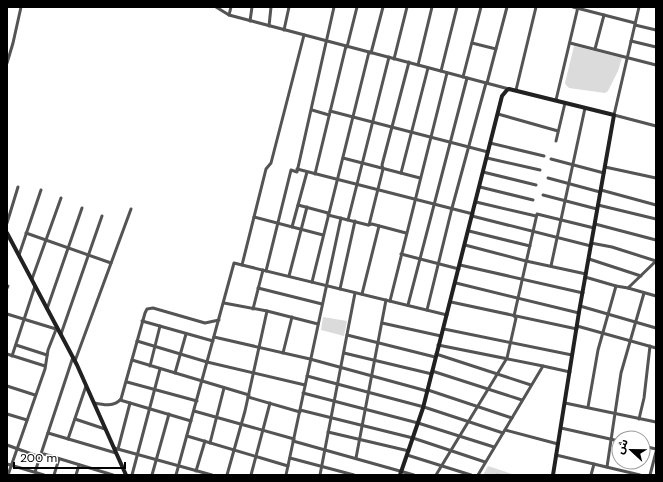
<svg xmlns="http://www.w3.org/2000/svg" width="663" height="482" viewBox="0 0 663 482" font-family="'DM Sans','Noto Sans Arabic',sans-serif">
  <defs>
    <pattern id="park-tufts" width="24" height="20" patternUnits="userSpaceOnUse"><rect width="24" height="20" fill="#dbdbdb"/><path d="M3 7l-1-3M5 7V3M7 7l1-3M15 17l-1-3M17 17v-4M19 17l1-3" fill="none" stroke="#bababa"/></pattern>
  </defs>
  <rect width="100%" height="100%" fill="#fff"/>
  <g fill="#dbdbdb">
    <path d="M574 46 622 58 618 71 608 91 605 93 569 88 566 85 565 83Z"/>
    <path d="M323 317 347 321 344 336 321 330Z"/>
  </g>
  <path fill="url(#park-tufts)" d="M488 466 515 475H483Z"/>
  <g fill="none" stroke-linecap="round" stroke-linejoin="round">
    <g stroke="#545454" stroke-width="3">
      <path d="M216 7 229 15 509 89"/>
      <path d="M573 7 635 23"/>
      <path d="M639 7 614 115 656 126"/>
      <path d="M229 15 231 7"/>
      <path d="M250 21 252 7"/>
      <path d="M635 25 656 30"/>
      <path d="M269 26 271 7"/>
      <path d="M284 30 289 7"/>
      <path d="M631 41 656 47"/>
      <path d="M472 43 496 49"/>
      <path d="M570 43 656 65"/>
      <path d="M347 47 357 7"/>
      <path d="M595 49 604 15"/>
      <path d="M371 53 383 7"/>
      <path d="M394 59 407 7"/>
      <path d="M7 63 13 43 21 7"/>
      <path d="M418 65 432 7"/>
      <path d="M441 71 457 7"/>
      <path d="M463 77 481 7"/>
      <path d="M487 83 507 7"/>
      <path d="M516 90 536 7"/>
      <path d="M556 100 578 7"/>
      <path d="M312 110 329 115"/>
      <path d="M330 111 488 152"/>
      <path d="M498 114 558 131"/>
      <path d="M556 141 565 103"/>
      <path d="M490 143 544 156"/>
      <path d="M343 158 420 178"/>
      <path d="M487 158 540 170"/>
      <path d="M551 159 604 173"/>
      <path d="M605 167 656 178"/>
      <path d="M297 169 473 214"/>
      <path d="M483 172 536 185"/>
      <path d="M401 173 428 68"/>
      <path d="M315 174 346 46"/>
      <path d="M548 178 600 192"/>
      <path d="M480 187 533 200"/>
      <path d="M601 190 656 205"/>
      <path d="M543 195 597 209"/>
      <path d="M476 202 536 216"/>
      <path d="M298 205 328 213"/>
      <path d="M598 205 656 219"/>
      <path d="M328 215 368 225 372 224 406 233"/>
      <path d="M472 216 591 246"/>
      <path d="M254 217 323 235"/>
      <path d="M348 220 389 57"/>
      <path d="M7 223 18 187"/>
      <path d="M595 224 656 240"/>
      <path d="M369 225 383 169 382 165 409 62"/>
      <path d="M292 227 307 172"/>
      <path d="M469 231 530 246"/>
      <path d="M26 233 111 263"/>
      <path d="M591 243 612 247 656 261"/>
      <path d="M465 245 526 261 586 274"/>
      <path d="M401 254 459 269"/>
      <path d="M19 255 41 190"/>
      <path d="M589 259 641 276"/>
      <path d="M656 261 628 288 656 296"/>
      <path d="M242 265 447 315"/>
      <path d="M460 265 583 293"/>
      <path d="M551 266 585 108"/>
      <path d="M266 271 291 170 297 172 334 7"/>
      <path d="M289 276 307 207"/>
      <path d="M585 277 616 286 628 288"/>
      <path d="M32 279 61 198"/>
      <path d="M312 282 369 52"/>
      <path d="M456 283 579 313"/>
      <path d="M7 288 8 286"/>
      <path d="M258 288 322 304"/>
      <path d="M340 289 355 221"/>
      <path d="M362 294 379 226"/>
      <path d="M390 301 447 73"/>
      <path d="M451 302 577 329"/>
      <path d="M224 303 267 311 318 324"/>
      <path d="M408 305 467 78"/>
      <path d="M580 306 656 328"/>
      <path d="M47 309 82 208"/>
      <path d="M253 309 263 270"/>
      <path d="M427 310 452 208 486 83"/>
      <path d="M7 314 56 329"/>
      <path d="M142 321 213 341"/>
      <path d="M382 323 441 336"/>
      <path d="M577 326 656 348"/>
      <path d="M444 329 572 355"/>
      <path d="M61 334 102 216"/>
      <path d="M347 335 435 357"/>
      <path d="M214 337 310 359 427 391"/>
      <path d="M137 341 207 362 305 385"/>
      <path d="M16 345 47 355"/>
      <path d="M438 345 543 366"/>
      <path d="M283 353 292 317"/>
      <path d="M344 353 432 374"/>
      <path d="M7 354 45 366"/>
      <path d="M436 354 531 385"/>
      <path d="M12 356 35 286"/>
      <path d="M132 360 249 395"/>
      <path d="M75 361 131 209"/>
      <path d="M150 366 160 326"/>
      <path d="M432 371 522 400"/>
      <path d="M175 373 186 334"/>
      <path d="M307 376 424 407 503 433"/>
      <path d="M127 382 197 401"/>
      <path d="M7 386 35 395"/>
      <path d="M428 390 512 418"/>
      <path d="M303 393 418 423 494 447"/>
      <path d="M248 397 300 412"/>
      <path d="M120 400 191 421"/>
      <path d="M94 403C104 405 114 407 121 399L145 313 147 309 153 308 205 323 219 320"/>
      <path d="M565 403 656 422"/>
      <path d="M588 407 598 350 616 286"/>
      <path d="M300 410 413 438 485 462"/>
      <path d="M194 411 294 439"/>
      <path d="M7 414 27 420"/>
      <path d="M75 419 105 429"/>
      <path d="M639 419 644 398 650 346"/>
      <path d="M561 428 619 441"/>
      <path d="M505 430 558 444"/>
      <path d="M328 432 409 451"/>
      <path d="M48 433 116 453"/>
      <path d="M187 436 288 466"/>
      <path d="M68 439 86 386"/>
      <path d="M293 441 414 475"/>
      <path d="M210 443 224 388"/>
      <path d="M7 445 37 456 44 454 113 475"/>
      <path d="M643 446 656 449"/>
      <path d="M114 448 212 475"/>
      <path d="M118 449 130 403"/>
      <path d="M407 455 471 475"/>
      <path d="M556 455 640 475"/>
      <path d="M290 458 354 475"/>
      <path d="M356 458 386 300"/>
      <path d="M7 464 44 475"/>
      <path d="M607 467 621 373 644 293"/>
      <path d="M196 471 205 441"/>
      <path d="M35 472 73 357"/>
      <path d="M8 475 45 369 48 350 57 327"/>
      <path d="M54 475 59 459"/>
      <path d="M76 475 79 465"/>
      <path d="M132 475 160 369"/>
      <path d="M152 475 169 414"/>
      <path d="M176 475 234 263 242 265 266 169 271 163 304 35"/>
      <path d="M227 475 245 411 267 311"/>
      <path d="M251 475 270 403"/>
      <path d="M286 475 341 218"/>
      <path d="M320 475 355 293"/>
      <path d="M436 475 507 358 516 318 514 316 537 214 594 228"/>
      <path d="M478 475 543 366 570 372"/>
      <path d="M591 475 594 464"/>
      <path d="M650 475 656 452"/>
    </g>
    <g stroke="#212121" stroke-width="4">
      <path d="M7 233 77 365 126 475"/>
      <path d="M400 475 423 408 502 96 507 90 509 89 614 115 579 312 553 475"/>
    </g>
  </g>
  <rect width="663" height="482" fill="none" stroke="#000000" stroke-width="16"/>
  <g transform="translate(631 450) rotate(292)"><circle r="19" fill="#ffffff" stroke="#999999"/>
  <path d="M0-3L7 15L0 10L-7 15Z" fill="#000000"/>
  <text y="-6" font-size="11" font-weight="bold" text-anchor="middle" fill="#000000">ش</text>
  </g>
  <path d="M14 462v6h111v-6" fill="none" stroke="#000000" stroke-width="2"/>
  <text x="20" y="462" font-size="12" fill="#000000" stroke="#ffffff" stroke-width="3" paint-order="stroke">200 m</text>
</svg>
